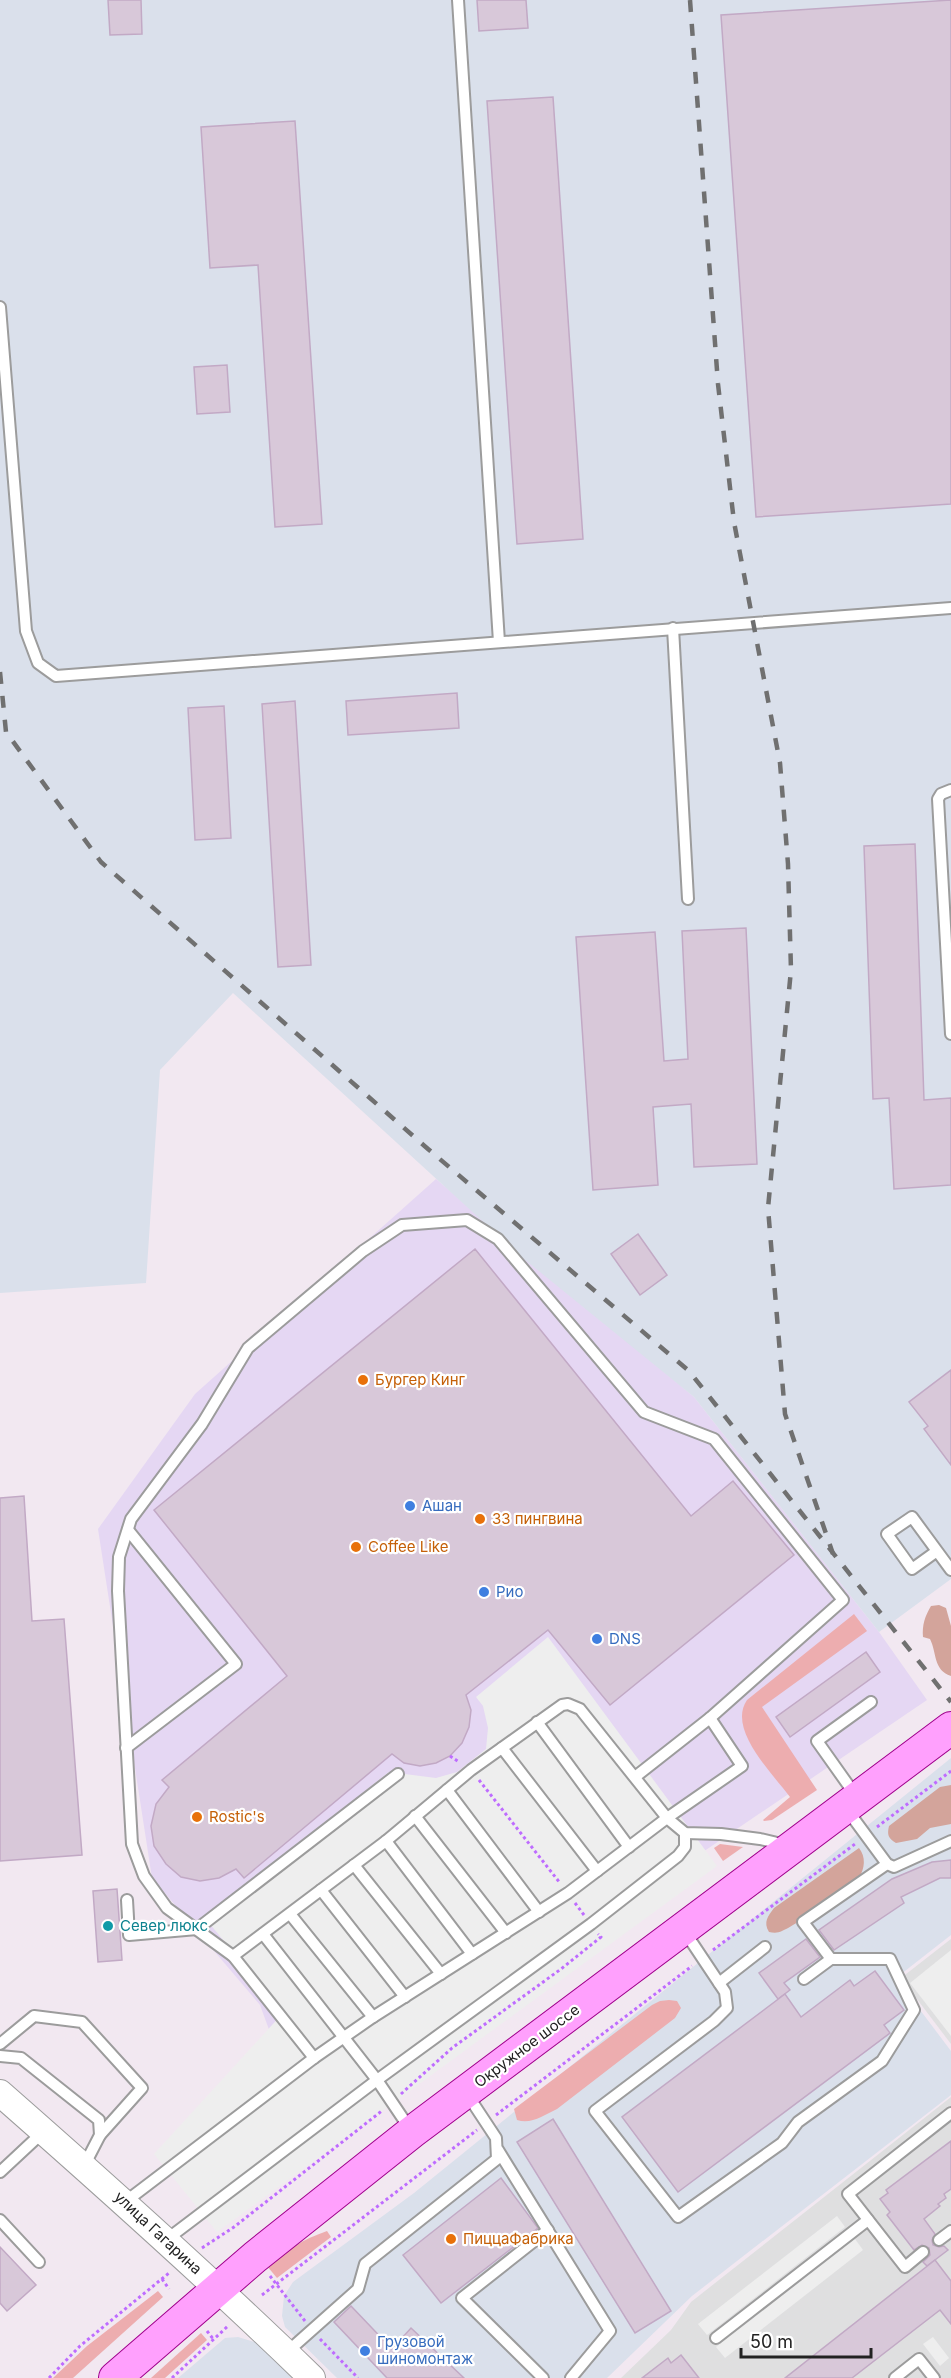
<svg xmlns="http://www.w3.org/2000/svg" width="951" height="2378" viewBox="0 0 951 2378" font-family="Inter,sans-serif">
  <rect width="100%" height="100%" fill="#f2e8f1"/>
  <g fill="#dfdfe0">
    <path d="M951 1939V2044L901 1978Z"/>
    <path d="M951 2097V2378H621L671 2330 691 2302Z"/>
  </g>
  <path fill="#e5d7f3" d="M436 1179 694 1397 879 1632 927 1700 339 2099 275 2046 260 2005 152 1878 98 1529 195 1394Z"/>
  <g fill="#dae0eb">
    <path d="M0 0H951V1579L879 1632 694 1397 524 1259 233 993 160 1070 146 1283 0 1293Z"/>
    <path d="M951 1758V1935L896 1978 951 2051V2095L692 2296 607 2378H337L285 2327 282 2316 284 2296 293 2282 414 2193Z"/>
    <path d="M238 2337 258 2343 294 2378H178L225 2338Z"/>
  </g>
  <g fill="#edadaf">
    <path d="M854 1614 867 1631 762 1707 817 1790 772 1820 764 1821 763 1820 790 1797C772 1773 727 1729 747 1700Z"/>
    <path d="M720 1844 743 1847 723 1861 714 1848Z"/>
    <path d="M669 2000 677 2001 681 2008 675 2018 557 2109C544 2115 531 2125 517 2120L514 2109 652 2005 660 2001Z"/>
    <path d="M327 2231 331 2237 277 2278 267 2266C286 2250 304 2239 327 2231Z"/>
    <path d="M158 2291 163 2297 73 2378H53L87 2346Z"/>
    <path d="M201 2333 207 2340 165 2378H151Z"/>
  </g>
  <g fill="#d3a49b">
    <path d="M939 1605 946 1608 951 1626V1676C933 1670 937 1653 930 1639L923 1637C922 1625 925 1616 931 1606Z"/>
    <path d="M951 1785V1824L930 1828 917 1839 896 1843C888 1838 887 1835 889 1826L940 1787Z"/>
    <path d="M859 1848C866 1857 865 1868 859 1878 854 1886 793 1927 782 1931 778 1933 774 1933 769 1932 763 1922 768 1916 774 1908Z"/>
  </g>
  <g fill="#eee">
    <path d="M548 1637 717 1866 217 2232 154 2154 283 2013 205 1918 389 1772 436 1778 457 1772 486 1749 488 1728 483 1706 476 1697Z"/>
    <path d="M951 1950V2036L910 1983Z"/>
    <path d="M837 2216 845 2227 707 2335 698 2324Z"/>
    <path d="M855 2239 863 2250 725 2358 716 2347Z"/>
    <path d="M933 2337 949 2358 940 2366 923 2344Z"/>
  </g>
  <g fill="#d8c8d9" stroke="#c2a9c5" stroke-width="1.5">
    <path d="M108 0H141L142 34 110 35Z"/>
    <path d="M477 0H526L528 28 479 31Z"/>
    <path d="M951 0V504L756 517 721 15Z"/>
    <path d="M553 97 583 539 517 544 487 101Z"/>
    <path d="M295 121 322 524 275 527 258 265 210 268 201 127Z"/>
    <path d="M227 365 230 412 197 414 194 367Z"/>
    <path d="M457 693 459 728 348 735 346 701Z"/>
    <path d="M295 701 311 965 278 967 262 704Z"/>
    <path d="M224 706 231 838 195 840 188 708Z"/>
    <path d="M915 844 924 1100 951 1098V1185L894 1189 889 1098 873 1099 864 846Z"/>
    <path d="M746 928 757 1164 694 1167 691 1104 653 1107 658 1185 593 1190 576 937 655 932 664 1061 688 1059 682 931Z"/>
    <path d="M638 1234 667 1275 640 1295 611 1254Z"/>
    <path d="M475 1249 691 1516 733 1481 794 1555 610 1705 548 1630 466 1695 471 1710 469 1727 462 1743 450 1756 436 1763 420 1766 404 1763 392 1754 244 1878 236 1869 219 1878 200 1881 181 1877 166 1864 154 1846 151 1826 156 1804 169 1787 162 1780 287 1676 154 1510Z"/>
    <path d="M951 1370V1465L924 1429 928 1426 909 1402Z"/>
    <path d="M24 1496 32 1621 64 1619 82 1855 0 1861V1498Z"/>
    <path d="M866 1652 880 1672 790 1737 776 1717Z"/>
    <path d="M951 1860V1878H940L901 1897 904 1903 834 1950 819 1930 892 1879 932 1862Z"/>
    <path d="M117 1889 122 1960 98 1962 93 1891Z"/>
    <path d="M806 1939 820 1957 784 1983 790 1990 778 1999 759 1973Z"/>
    <path d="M875 1971 904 2010 884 2025 890 2033 678 2192 622 2117 785 1994 801 2017 850 1980 854 1986Z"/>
    <path d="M553 2119 671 2311 635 2333 517 2142Z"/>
    <path d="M951 2141V2189L944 2194 946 2198 938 2204 940 2206 924 2219 935 2234 932 2240 933 2245 939 2247 944 2246 948 2250 927 2266 923 2262 930 2255 929 2248 922 2245 914 2250 887 2215 890 2212 880 2199 888 2193 886 2190Z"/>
    <path d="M501 2178 538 2228 441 2303 403 2255Z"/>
    <path d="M0 2247 36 2285 7 2311 0 2303Z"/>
    <path d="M935 2260 951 2281V2324L940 2310 852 2378H785Z"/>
    <path d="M351 2306 392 2349 411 2328 464 2378H387L334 2322Z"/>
    <path d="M681 2355 699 2378H642L668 2358 671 2363Z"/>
  </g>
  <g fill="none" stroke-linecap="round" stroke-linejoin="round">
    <defs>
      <g id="service">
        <path d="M458 0 499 642"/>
        <path d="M0 307 26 631 38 663 56 676 951 608"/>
        <path d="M673 628 688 899"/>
        <path d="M951 790 941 794 938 799 951 1034"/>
        <path d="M937 1551 912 1569 887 1534 912 1517 951 1570"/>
        <path d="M537 1722 629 1847"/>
        <path d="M126 1748 236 1664 128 1530"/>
        <path d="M502 1748 597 1871"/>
        <path d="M447 1790 539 1912"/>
        <path d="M856 1796 817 1741 871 1702"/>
        <path d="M848 1811 887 1864 894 1867 951 1841"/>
        <path d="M415 1816 506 1933"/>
        <path d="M386 1841 472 1954"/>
        <path d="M354 1865 441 1974"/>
        <path d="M321 1890 405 1997"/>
        <path d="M127 1900 129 1935 197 1929 398 1774"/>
        <path d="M290 1914 373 2017"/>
        <path d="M685 1932 725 1992 727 2008 714 2021 595 2111 678 2217 782 2143 798 2122 882 2061 914 2010 890 1959H831"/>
        <path d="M263 1934 377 2080 410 2129"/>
        <path d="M233 1956 386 1841 471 1770 562 1705 568 1704 580 1709 667 1818 685 1833 721 1834 760 1839 786 1845"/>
        <path d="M804 1979 831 1959 803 1922 887 1864"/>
        <path d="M719 1983 765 1947"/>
        <path d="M0 2044 34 2016 82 2022 142 2088 100 2135"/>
        <path d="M0 2056 21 2058 99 2120 100 2135 84 2166"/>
        <path d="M314 2058 233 1956 167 1908 144 1876 132 1844 118 1591 119 1557 131 1519 202 1424 248 1348 363 1251 402 1225 467 1220 498 1239 644 1412 714 1439 843 1600 710 1718"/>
        <path d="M498 2150 610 2331 571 2378"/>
        <path d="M0 2172 43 2132"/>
        <path d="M125 2202 314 2058 373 2017 568 1893 667 1818 742 1766 710 1718 635 1777"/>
        <path d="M0 2220 39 2262"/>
        <path d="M166 2240 377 2080 591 1924 678 1856 685 1847V1833"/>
        <path d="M939 2240 951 2231"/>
        <path d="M923 2252 905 2267 848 2194 951 2113"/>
        <path d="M716 2338 868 2220"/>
        <path d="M286 2353 358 2289 365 2264 497 2159 496 2138 467 2094"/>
        <path d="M543 2378 462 2298 548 2230"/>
        <path d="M895 2378 919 2359 934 2378"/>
      </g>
      <path id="tertiary" d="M0 2093C106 2186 211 2280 312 2378"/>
      <path id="primary" d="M115 2378 255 2257 412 2132 951 1728"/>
    </defs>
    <use href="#service" stroke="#9c9c9c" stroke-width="14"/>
    <use href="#tertiary" stroke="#9c9c9c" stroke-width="28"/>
    <use href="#primary" stroke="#9f008b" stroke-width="34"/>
    <g stroke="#be6cff" stroke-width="3" stroke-dasharray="3 3" stroke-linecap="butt">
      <path d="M450 1756 459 1762"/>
      <path d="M479 1780 560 1883"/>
      <path d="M877 1827 951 1771"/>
      <path d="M575 1903 584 1915"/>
      <path d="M713 1950 855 1844"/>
      <path d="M401 2094 452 2048 561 1969 601 1937 598 1934"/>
      <path d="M496 2115 692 1966"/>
      <path d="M202 2248 234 2227 383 2110"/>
      <path d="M270 2276 305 2321"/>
      <path d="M162 2279 169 2289"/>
      <path d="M262 2295 477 2130"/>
      <path d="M207 2331 214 2340"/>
      <path d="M320 2339 358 2378"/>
      <path d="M49 2378 80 2346 169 2273"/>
      <path d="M172 2378 228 2326"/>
    </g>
    <use href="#service" stroke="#fff" stroke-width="10"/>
    <use href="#tertiary" stroke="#fff" stroke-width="26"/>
    <use href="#primary" stroke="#ffa0fd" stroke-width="32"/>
    <g stroke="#707070" stroke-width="4.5" stroke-dasharray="12 12" stroke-linecap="butt">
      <path d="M690 0 718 384 734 522 780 763 788 864 791 970 768 1208 785 1414 833 1554"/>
      <path d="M0 672 6 732 101 862 428 1149 689 1371 951 1702"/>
    </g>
  </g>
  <g fill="#e8710a" stroke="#fff" stroke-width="2">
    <circle cx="363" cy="1380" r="6"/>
    <circle cx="480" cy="1519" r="6"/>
    <circle cx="356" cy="1547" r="6"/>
    <circle cx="197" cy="1817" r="6"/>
    <circle cx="451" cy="2239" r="6"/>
  </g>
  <g fill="#3f7fe0" stroke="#fff" stroke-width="2">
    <circle cx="410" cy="1506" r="6"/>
    <circle cx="484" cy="1592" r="6"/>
    <circle cx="597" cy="1639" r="6"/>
    <circle cx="365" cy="2351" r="6"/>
  </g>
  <circle fill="#0f9aa8" stroke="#fff" stroke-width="2" cx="108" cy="1926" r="6"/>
  <g text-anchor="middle" stroke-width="4.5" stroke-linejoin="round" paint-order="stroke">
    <g font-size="15" fill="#c56008" stroke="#fff" text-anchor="start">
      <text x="375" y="1385">Бургер Кинг</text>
      <text x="492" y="1524">33 пингвина</text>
      <text x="368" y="1552">Coffee Like</text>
      <text x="209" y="1822">Rostic's</text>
      <text x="463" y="2244">ПиццаФабрика</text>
    </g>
    <g font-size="15" fill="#366cbe" stroke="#fff" text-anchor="start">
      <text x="422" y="1511">Ашан</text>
      <text x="496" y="1597">Рио</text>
      <text x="609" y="1644">DNS</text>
      <text x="377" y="2347">Грузовой<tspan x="377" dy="17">шиномонтаж</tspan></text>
    </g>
    <g font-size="15" fill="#0d838f" stroke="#fff" text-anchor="start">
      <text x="120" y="1931">Север люкс</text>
    </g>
    <g font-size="15" fill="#222" stroke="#fff">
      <text transform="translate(527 2046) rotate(-37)" y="5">Окружное шоссе</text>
      <text transform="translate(158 2233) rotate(43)" y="5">улица Гагарина</text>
    </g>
  </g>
  <path d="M741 2348v9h130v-9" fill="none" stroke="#222222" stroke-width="3"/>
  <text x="750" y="2348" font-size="18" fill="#222222" stroke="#ffffff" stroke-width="4.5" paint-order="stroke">50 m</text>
</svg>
